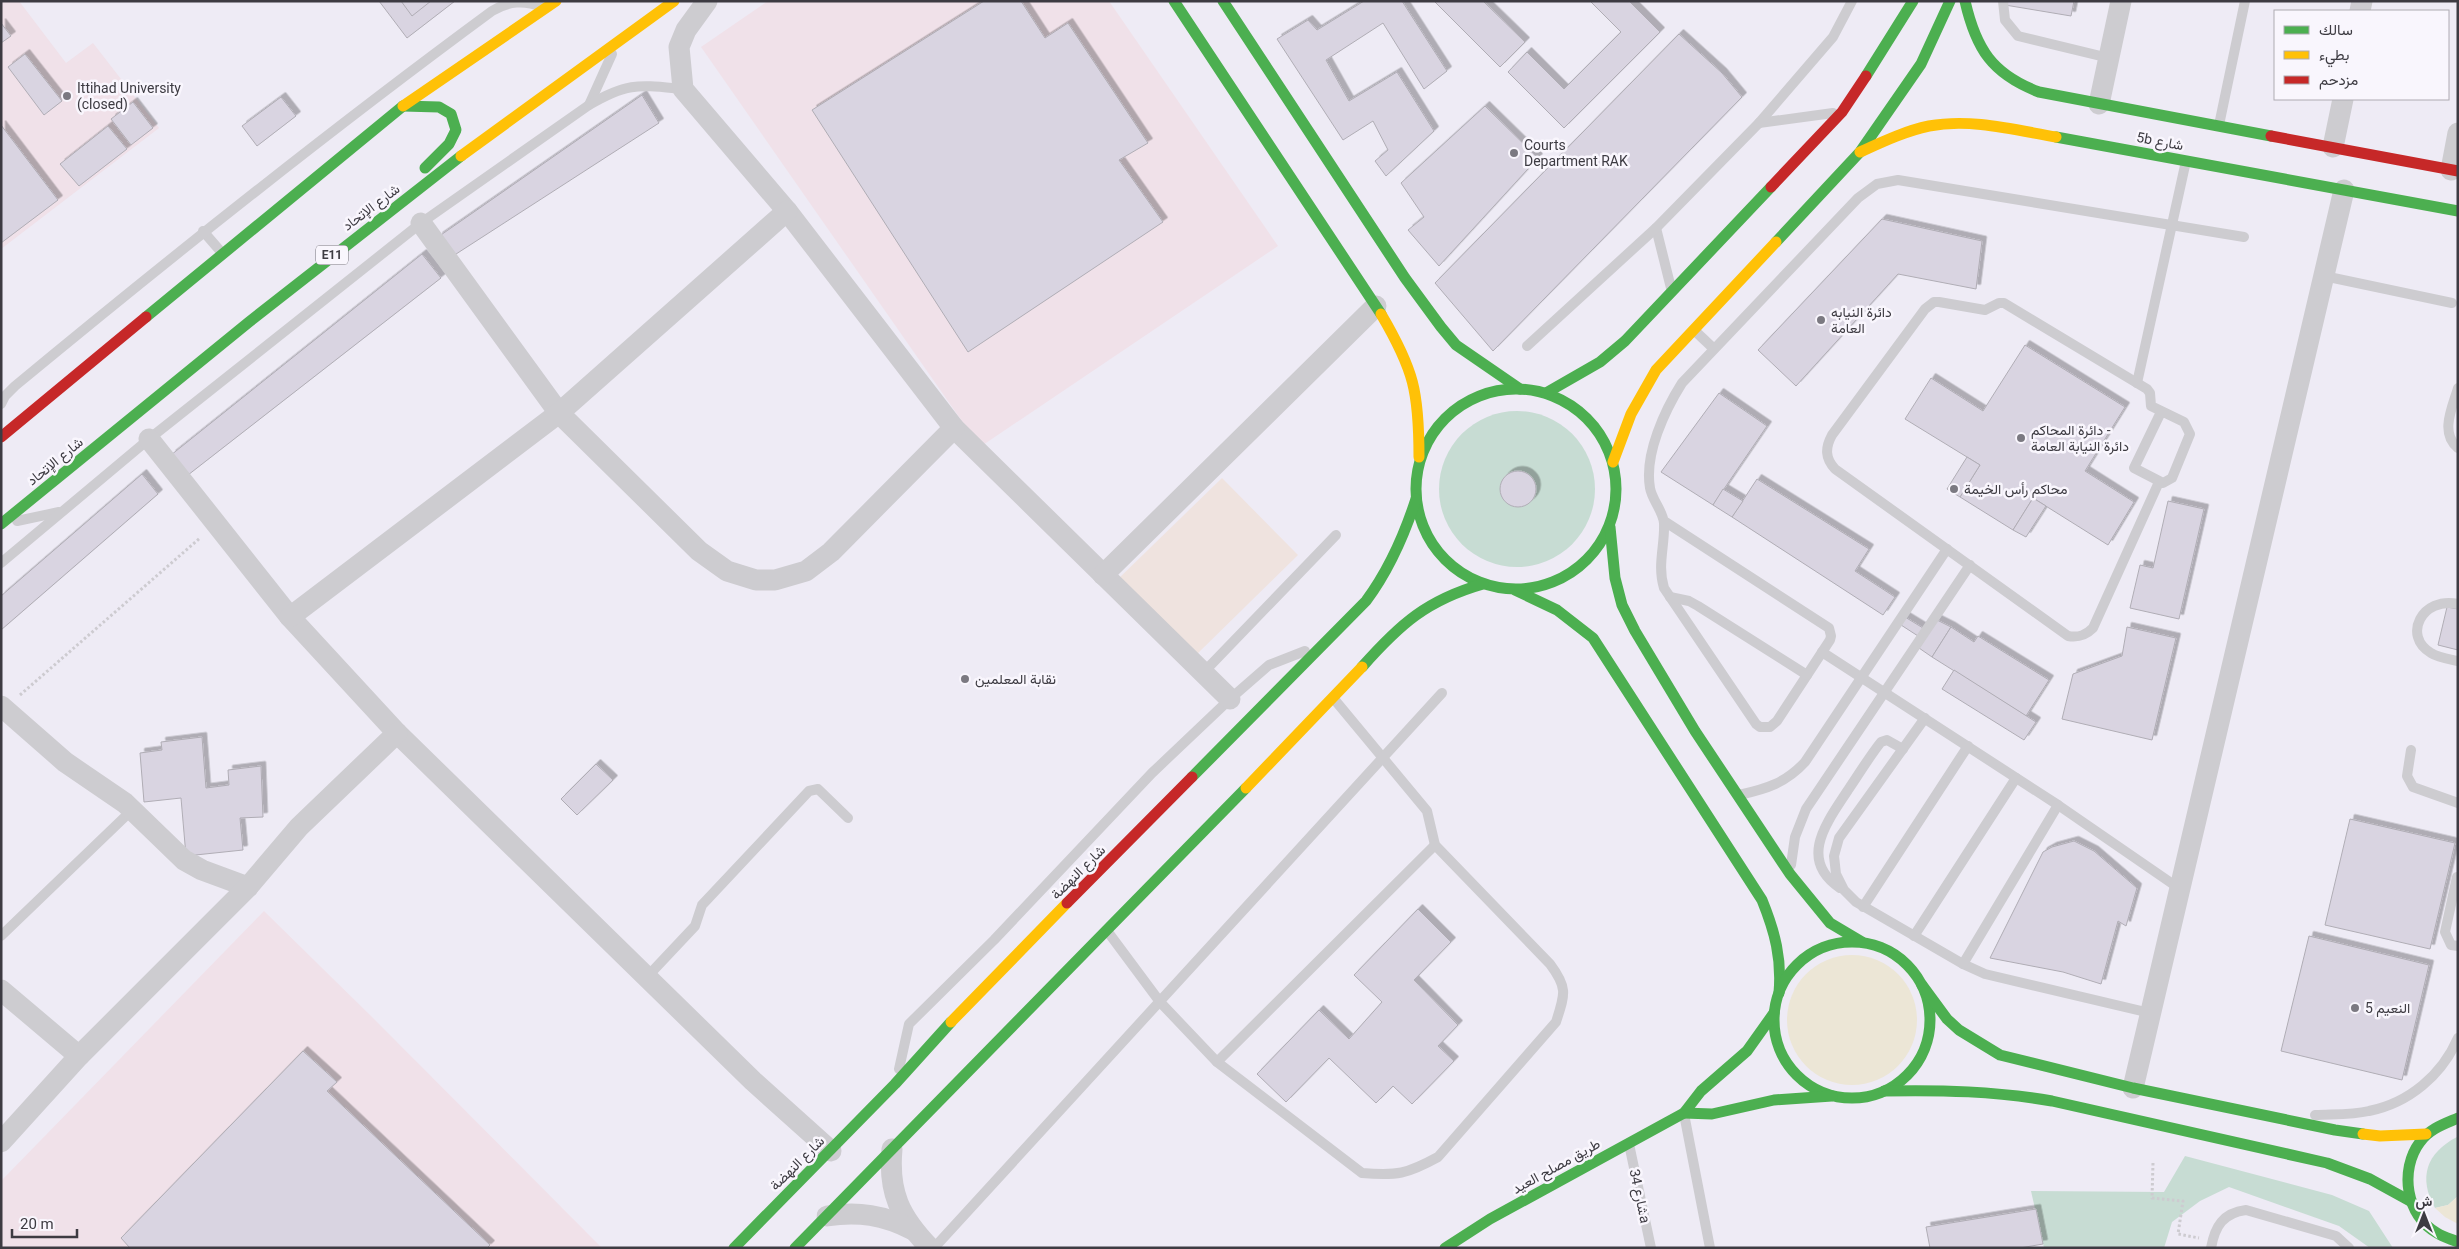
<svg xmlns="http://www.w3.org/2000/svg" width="2459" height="1249" viewBox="0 0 2459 1249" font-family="Roboto,Vazirmatn,sans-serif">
  <defs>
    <filter id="shadow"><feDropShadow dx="4.5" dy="-4.5" stdDeviation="0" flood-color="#0004"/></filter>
  </defs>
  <rect width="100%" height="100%" fill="#eeebf5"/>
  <path fill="#efe3df" d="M1222 478 1298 555 1193 658 1116 581Z"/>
  <g fill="#f0e1e9">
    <path d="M1 1H19L66 63 93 43 159 128 1 249Z"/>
    <path d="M768 1H1109L1278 246 980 447 701 47Z"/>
    <path d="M264 911 372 1017 602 1248H1V1181Z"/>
  </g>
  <g fill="#c7dcd3">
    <circle cx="1517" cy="489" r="78"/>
    <path d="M2457 1137 2458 1196 2448 1205 2435 1208C2418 1178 2426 1153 2457 1137Z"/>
    <path d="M2185 1156 2332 1195 2369 1211 2393 1248H2370L2339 1226 2229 1187 2200 1201 2172 1222 2164 1248H2044L2031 1191 2164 1192Z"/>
  </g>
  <g fill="#ece6d6">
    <circle cx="1852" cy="1020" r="65"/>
    <path d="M2458 1196V1224L2445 1217 2435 1208 2448 1205Z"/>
  </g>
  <g fill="#d9d4e1" stroke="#b0adb5" filter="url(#shadow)">
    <path d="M379 1H455L407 38Z"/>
    <path d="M401 1H431L412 16Z"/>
    <path d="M984 1H1021L1045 38 1068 23 1148 143 1119 160 1163 222 968 352 812 110Z"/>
    <path d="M1364 1H1402L1447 71 1424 89 1383 23 1326 60 1349 101 1397 72 1434 131 1386 176 1375 161 1388 150 1373 121 1343 140 1277 39 1308 20 1317 30Z"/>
    <path d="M1434 1H1483L1525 42 1500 67Z"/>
    <path d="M1590 1H1629L1660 32 1564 128 1508 72 1527 52 1564 89 1621 32Z"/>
    <path d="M2006 1H2074L2071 16 2005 5Z"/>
    <path d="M1 23 11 36 1 43Z"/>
    <path d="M1679 34 1722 73 1742 97 1493 351 1435 283Z"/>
    <path d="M25 54 62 101 44 115 8 67Z"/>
    <path d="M642 95 659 123 453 256 438 237Z"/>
    <path d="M281 97 296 116 257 146 242 126Z"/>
    <path d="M133 102 153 128 131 145 111 119Z"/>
    <path d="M1485 106 1538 158 1439 266 1408 230 1424 217 1401 183Z"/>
    <path d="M1 125 58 200 1 243Z"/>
    <path d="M108 126 127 149 79 186 60 164Z"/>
    <path d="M1882 219 1982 241 1976 289 1898 274 1796 386 1758 350Z"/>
    <path d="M422 254 441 278 188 475 171 455Z"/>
    <path d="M2025 345 2125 407 2085 471 2134 502 2108 545 2033 498 2013 530 1960 497 1980 465 1905 419 1931 378 1983 411Z"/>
    <path d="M1719 393 1767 426 1713 505 1661 472Z"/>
    <path d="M1967 457 1980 465 1960 497 1947 489Z"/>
    <circle cx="1518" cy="489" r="18"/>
    <path d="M142 474 158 494 1 630V596Z"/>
    <path d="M1757 479 1869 549 1855 571 1895 597 1883 615 1732 517Z"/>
    <path d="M1723 489 1743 501 1732 517 1713 505Z"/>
    <path d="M2033 498 2046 506 2026 537 2013 530Z"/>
    <path d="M2168 501 2204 509 2179 619 2130 608 2140 565 2153 568Z"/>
    <path d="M2447 607 2458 609V650L2438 645Z"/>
    <path d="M1905 617 1923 628 1918 636 1901 625Z"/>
    <path d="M1937 620 1951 627 1932 657 1919 648Z"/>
    <path d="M1951 627 1974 642 1978 636 2049 680 2026 716 1932 657Z"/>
    <path d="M2127 627 2176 638 2152 740 2062 719 2073 674 2122 656Z"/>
    <path d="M1954 670 2036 722 2024 740 1942 689Z"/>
    <path d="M202 737 206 788 229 785 228 770 261 766 263 817 240 818 243 850 186 856 181 798 144 802 140 753 162 750 161 742Z"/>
    <path d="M596 764 613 780 577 815 561 799Z"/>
    <path d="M2350 819 2455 843 2430 949 2325 925Z"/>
    <path d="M2074 841 2094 851 2137 888 2126 926 2118 921 2101 984 2063 972 1990 958 2043 852 2052 847Z"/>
    <path d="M1418 909 1451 942 1414 980 1458 1025 1438 1046 1454 1061 1412 1104 1393 1086 1376 1103 1329 1058 1286 1102 1257 1074 1319 1010 1349 1039 1382 1002 1354 975Z"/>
    <path d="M2309 936 2429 965 2402 1080 2281 1051Z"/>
    <path d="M303 1051 337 1082 327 1091 490 1245 487 1248H130L121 1238Z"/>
    <path d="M2036 1209 2043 1244 2020 1248H1930L1926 1227Z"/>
  </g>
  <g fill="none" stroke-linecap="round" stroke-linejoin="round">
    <g stroke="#cdcbd0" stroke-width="3" stroke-dasharray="2.5 2.5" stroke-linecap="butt">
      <path d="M20 695 200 538"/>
      <path d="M2153 1163 2152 1198 2183 1201 2178 1234 2199 1238"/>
    </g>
    <g stroke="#cdccd0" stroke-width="10">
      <path d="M2003 1 2005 20 2018 36 2109 58"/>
      <path d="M589 105 612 54"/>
      <path d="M1759 123 1833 113"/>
      <path d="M2219 125 2245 1"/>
      <path d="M1656 228 1671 288"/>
      <path d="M203 231 222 253"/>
      <path d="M2324 276 2452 303"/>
      <path d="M1694 330 1713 348"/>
      <path d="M1527 346 1656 228 1759 123 1833 37 1852 1"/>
      <path d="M2137 383 2186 161"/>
      <path d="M2458 388C2453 406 2439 433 2458 448"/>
      <path d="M1 404 5 396 15 386C171 257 329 131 492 11 509 1 524 0 542 7"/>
      <path d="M2159 482 2093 628C2086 635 2079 638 2068 636L1835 469C1825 458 1825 448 1832 435L1925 309 1934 302H1939L1985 310 1999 303H2004L2147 389 2150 393 2151 406 2184 422 2190 434 2172 478 2163 483 2134 468 2161 412"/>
      <path d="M17 521 59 512"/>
      <path d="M1664 521 1829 628 1831 636 1830 640 1777 721 1770 727H1760L1756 724 1664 588C1657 565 1665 546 1664 523 1663 511 1652 500 1650 488 1644 454 1665 410 1682 383L1858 198 1877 184 1898 180 2244 237"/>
      <path d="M1 563 149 439 421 223 589 105C628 82 639 85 683 89"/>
      <path d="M1670 597 1689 601 1698 606 1807 675"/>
      <path d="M2458 604C2422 596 2402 636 2431 653 2439 658 2449 659 2458 661"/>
      <path d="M1822 652 2058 805 2180 889"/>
      <path d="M1203 673 1336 535"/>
      <path d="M1925 718 1839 838 1834 856 1836 874 1844 890 1856 902 1963 964 1985 974 2150 1013"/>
      <path d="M2411 750 2407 776 2413 787 2458 803"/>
      <path d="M1739 795C1766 789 1786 783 1805 762L1947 549"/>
      <path d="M1791 865 1795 837 1806 809 1970 565"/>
      <path d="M2457 877 2445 932 2451 945 2458 946"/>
      <path d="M1840 888C1797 859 1828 821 1848 790 1859 774 1869 757 1881 742L1887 740 1903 749"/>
      <path d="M1863 907 1968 746"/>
      <path d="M1108 932 1160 1002 1217 1062 1362 1173C1397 1176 1407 1174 1438 1157L1556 1022C1565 994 1568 988 1550 964L1435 845 1427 811 1334 699"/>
      <path d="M1 936 132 810"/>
      <path d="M1914 936 2016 778"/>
      <path d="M1963 964 2058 805"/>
      <path d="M647 977 695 926 702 905 809 791 818 789 848 818"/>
      <path d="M1217 1062 1435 845"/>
      <path d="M899 1069 909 1024 994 940 1152 773 1230 699 1269 665 1305 651"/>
      <path d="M1684 1114 1710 1248"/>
      <path d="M2315 1115C2333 1114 2352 1115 2369 1111 2409 1103 2442 1075 2458 1038"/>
      <path d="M1629 1144 1651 1248"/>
      <path d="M934 1248 1442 693"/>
      <path d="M2211 1248C2215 1226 2223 1213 2246 1210L2336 1236 2349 1248"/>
    </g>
    <g stroke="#cdccd0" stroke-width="21">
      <path d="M707 1 686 30 679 47 683 89 787 211 954 428 1230 699"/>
      <path d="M2360 11 2362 1"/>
      <path d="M2099 104 2121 1"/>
      <path d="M2333 147 2343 99"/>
      <path d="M2451 170 2458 133"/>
      <path d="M421 223 559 413 699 551 727 571 756 580H775L806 571 831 552 954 428"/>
      <path d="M149 439 290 617 397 733 753 1081 831 1151"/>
      <path d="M1103 575 1376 306"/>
      <path d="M290 617 559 413 787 211"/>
      <path d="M1 706 65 762 125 803 184 860 202 870 248 887"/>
      <path d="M1 990 79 1056"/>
      <path d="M2133 1088 2344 190"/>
      <path d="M1 1142 79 1056 248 887 299 827 397 733"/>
      <path d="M892 1149C888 1193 900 1217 930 1248"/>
      <path d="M827 1216C858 1211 884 1215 913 1230"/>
    </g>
    <g stroke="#4caf50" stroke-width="11">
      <path d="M1174 1 1381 314"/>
      <path d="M1223 1 1405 278 1441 327 1456 345 1520 389"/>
      <path d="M1965 1C1976 49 1992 74 2039 92L2271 136"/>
      <path d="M1866 76 1913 1"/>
      <path d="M403 106 439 107 451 114 456 130 449 144 425 168"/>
      <path d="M2056 137 2458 211"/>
      <path d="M1776 242 1860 152 1921 64 1950 1"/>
      <path d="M146 317 403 106"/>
      <circle cx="1516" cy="489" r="100"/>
      <path d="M1546 393 1600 362 1625 341 1771 187"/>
      <path d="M1 524 249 322 461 156"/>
      <path d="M1610 527 1615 578 1622 605 1635 631 1695 731 1790 874 1830 923 1862 942"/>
      <path d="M1515 590 1557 610 1593 638 1762 900C1775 932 1782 959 1779 993"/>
      <path d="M1362 667C1400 624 1427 600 1483 584"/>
      <path d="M1192 777 1366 601C1389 570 1404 536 1416 499"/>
      <circle cx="1852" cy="1020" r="78"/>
      <path d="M1922 985 1947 1019 1959 1030 2000 1055 2133 1088 2335 1130 2363 1134"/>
      <path d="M1884 1091C1942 1090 1995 1091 2052 1101L2327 1163 2370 1179 2410 1201"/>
      <path d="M1684 1113 1712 1114 1774 1100 1832 1096"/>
      <path d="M2458 1118C2444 1124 2429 1129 2420 1142 2399 1170 2406 1216 2437 1233 2443 1237 2451 1239 2458 1242"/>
      <path d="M734 1248 895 1084 951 1022"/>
      <path d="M795 1248 1246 788"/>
      <path d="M1445 1248 1490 1219 1684 1113 1701 1091 1747 1051 1774 1013"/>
    </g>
    <g stroke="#ffc107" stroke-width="11">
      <path d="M403 106 556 1"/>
      <path d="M1860 152C1882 142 1905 131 1929 126 1971 118 2015 130 2056 137"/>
      <path d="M461 156 674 1"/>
      <path d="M1381 314C1414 370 1419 392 1419 457"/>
      <path d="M1613 462 1631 414 1656 370 1776 242"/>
      <path d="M1246 788 1362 667"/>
      <path d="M951 1022 1067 903"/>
      <path d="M2363 1134 2380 1136 2426 1134"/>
    </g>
    <g stroke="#c62828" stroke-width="11">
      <path d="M2271 136 2458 171"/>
      <path d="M1771 187 1842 112 1866 76"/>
      <path d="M1 437 146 317"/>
      <path d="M1067 903 1192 777"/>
    </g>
  </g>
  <g fill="#7b7981" stroke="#f9f6fd" stroke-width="2">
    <circle cx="67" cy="96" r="5"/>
    <circle cx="1514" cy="153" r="5"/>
    <circle cx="1821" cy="320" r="5"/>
    <circle cx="2021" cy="438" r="5"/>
    <circle cx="1954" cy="489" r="5"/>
    <circle cx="965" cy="679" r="5"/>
    <circle cx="2355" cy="1008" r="5"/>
  </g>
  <g text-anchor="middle" stroke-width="5" stroke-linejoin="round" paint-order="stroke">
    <rect fill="#f9f6fd" stroke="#75737a" stroke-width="1" x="316" y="245.5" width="32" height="19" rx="4"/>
    <g font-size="12" font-weight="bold" fill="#3d3b42">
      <text x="332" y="259">E11</text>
    </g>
    <g font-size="14" fill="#3d3b42" stroke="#f9f6fd" text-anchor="start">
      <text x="77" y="93">Ittihad University<tspan x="77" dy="16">(closed)</tspan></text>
      <text x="1524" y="150">Courts<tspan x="1524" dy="16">Department RAK</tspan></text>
      <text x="1831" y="317">دائرة النيابه<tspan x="1831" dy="16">العامة</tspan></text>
      <text x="2031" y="435">دائرة المحاكم -<tspan x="2031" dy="16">دائرة النيابة العامة</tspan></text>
      <text x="1964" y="494">محاكم رأس الخيمة</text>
      <text x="975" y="684">نقابة المعلمين</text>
      <text x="2365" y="1013">النعيم 5</text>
    </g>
    <g font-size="14" fill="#3d3b42" stroke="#f9f6fd">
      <text transform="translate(2160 141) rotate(11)" y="5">5b شارع</text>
      <text transform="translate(371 207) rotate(-37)" y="5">شارع الإتحاد</text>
      <text transform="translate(55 461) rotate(-39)" y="5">شارع الإتحاد</text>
      <text transform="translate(1078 872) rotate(-45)" y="5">شارع النهضة</text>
      <text transform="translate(797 1163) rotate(-45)" y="5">شارع النهضة</text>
      <text transform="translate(1556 1166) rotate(-29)" y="5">طريق مصلح العيد</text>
      <text transform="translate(1640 1196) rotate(78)" y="5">شارع 34a</text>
    </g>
  </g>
  <rect width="2459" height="1249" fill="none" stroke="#3d3b42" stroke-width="5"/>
  <rect x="2274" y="10" width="175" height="90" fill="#f9f6fd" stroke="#aeabb2"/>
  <rect x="2284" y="26" width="25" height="8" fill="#4caf50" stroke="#aeabb2"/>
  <text x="2319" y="35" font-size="15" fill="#3d3b42">سالك</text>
  <rect x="2284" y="51" width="25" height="8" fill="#ffc107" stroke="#aeabb2"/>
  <text x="2319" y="60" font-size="15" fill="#3d3b42">بطيء</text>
  <rect x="2284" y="76" width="25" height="8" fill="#c62828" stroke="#aeabb2"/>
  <text x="2319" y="85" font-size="15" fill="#3d3b42">مزدحم</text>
  <g transform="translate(2424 1214)" stroke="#f9f6fd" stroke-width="4" paint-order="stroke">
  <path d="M0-4L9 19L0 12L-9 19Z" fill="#3d3b42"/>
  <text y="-8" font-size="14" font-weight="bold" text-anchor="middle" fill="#3d3b42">ش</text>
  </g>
  <path d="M12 1229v8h65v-8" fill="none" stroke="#3d3b42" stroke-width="2.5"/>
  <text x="20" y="1229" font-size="15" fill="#3d3b42" stroke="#f9f6fd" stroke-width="4" paint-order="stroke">20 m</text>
</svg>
